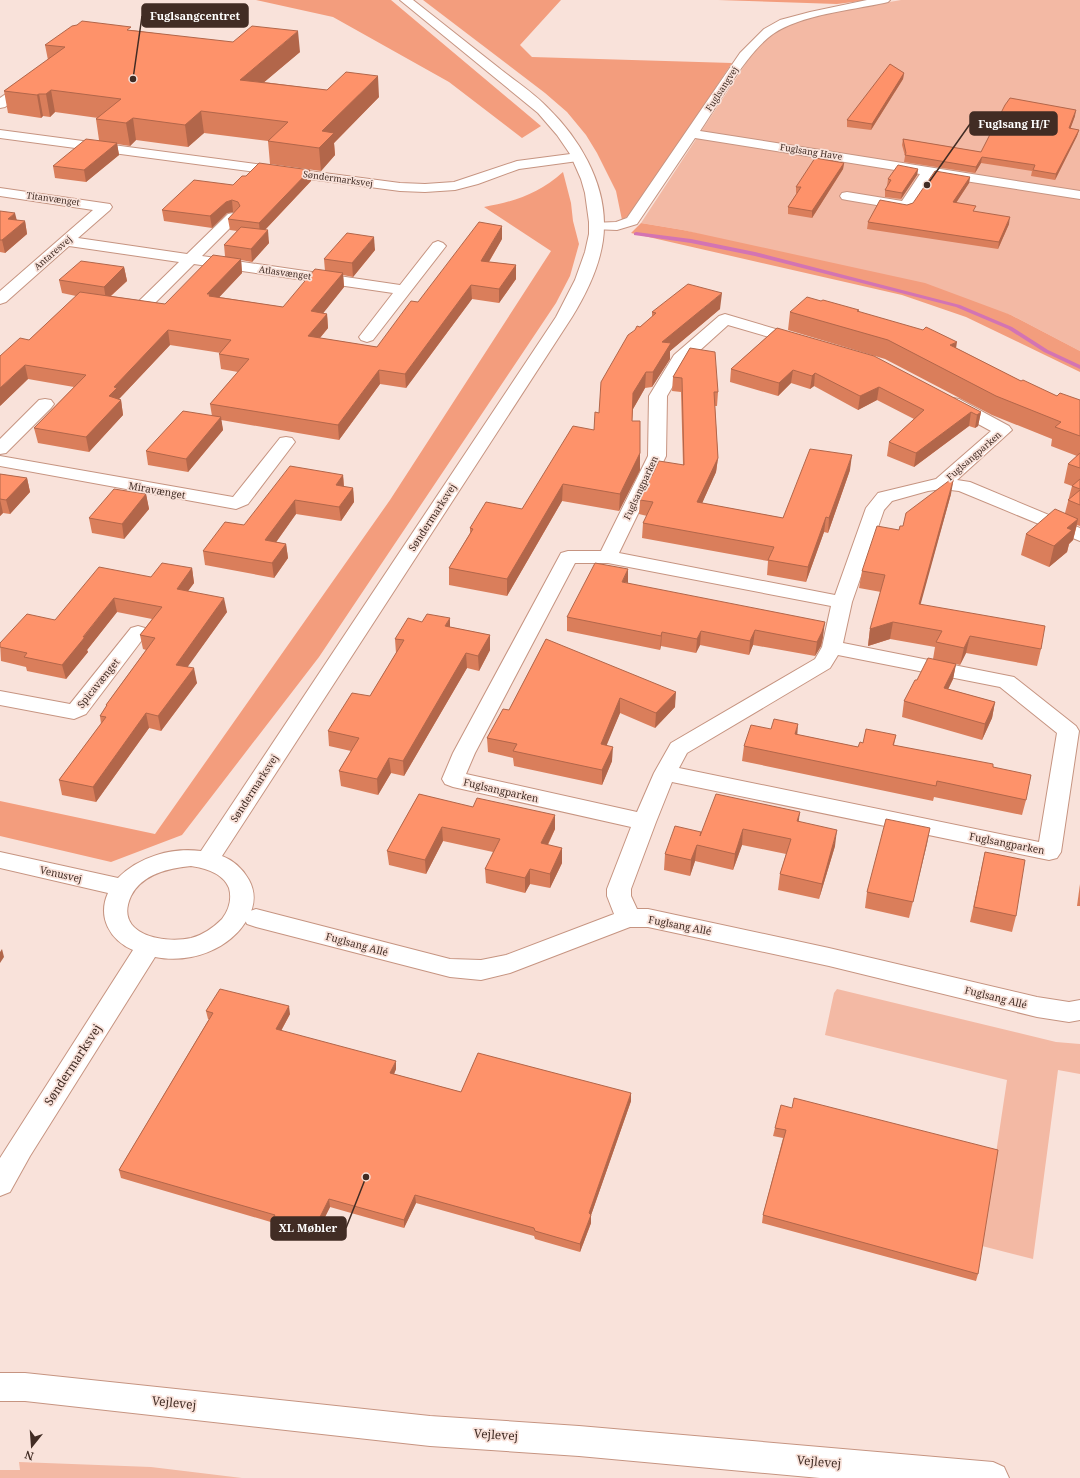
<svg xmlns="http://www.w3.org/2000/svg" width="1080" height="1478" viewBox="0 0 1080 1478" font-family="'Noto Serif',serif">
  <rect width="100%" height="100%" fill="#f9e2da"/>
  <g fill="#f3b9a4">
    <path d="M901 0H1080V351L1011 315 683 230 641 223 750 57C757 48 764 40 773 33 803 13 865 7 901 0Z"/>
    <path d="M837 989 1056 1042 1080 1044V1074L1058 1070 1033 1259 982 1246 1007 1080 825 1035 834 993Z"/>
    <path d="M19 1462 151 1467 242 1478H0V1470H20Z"/>
  </g>
  <g fill="#f39d7d">
    <path d="M256 0H391L541 126 522 138 449 82 333 17Z"/>
    <path d="M423 0H561L520 45 532 57 732 63 631 214 622 220 616 191 597 153 586 135 567 112 545 93Z"/>
    <path d="M718 0H869L837 4Z"/>
    <path d="M563 172 571 203 573 221 579 244 570 276 556 303 319 657 182 835 111 862 0 836V801L155 834 390 500 551 251 484 207C516 201 538 194 563 172Z"/>
    <path d="M641 223 683 230 925 283 1011 315 1080 351V372L966 317 902 295 631 233Z"/>
  </g>
  <g fill="none" stroke-linecap="round" stroke-linejoin="round">
    <path fill="#d374b3" fill-rule="evenodd" d="M636 232 691 239 755 252 960 305 1012 327 1048 350 1080 365V369L1044 352 1008 329 956 307 755 256 691 243 634 235V233Z"/>
    <defs>
      <g id="street">
        <path d="M867 0H890L888 2 884 3C851 10 800 15 773 34 746 53 719 103 700 131L1080 191V199L933 176 911 209 906 210 847 200 842 199 840 196 842 193 847 192 902 201 920 174 695 138 637 224 617 230 592 229 590 226 592 223 616 222 627 218 740 53 764 29 780 20 810 12Z"/>
        <path d="M30 79 34 80 36 83 34 86 5 107 0 108V98L26 80Z"/>
        <path d="M0 130 400 183 425 184 454 182 517 161 578 153 583 154 585 157 583 160 578 161 519 169 478 184 455 190 425 192 400 191 0 138Z"/>
        <path d="M0 188 110 204 112 207 110 210 78 238 187 254 228 214 233 213 238 214 240 217 238 220 202 256 400 285 433 243 438 241 443 243 446 246 373 340 367 342 361 340 359 337 393 293 194 264 151 307 145 309 139 307 137 304 139 301 179 262 69 246 6 302 0 304V291L93 210 0 196Z"/>
        <path d="M725 314 806 338 808 341 806 344 800 346 728 325 687 362 667 396 666 456 619 553 835 595 866 508 878 493 936 479 991 431 947 407 944 403 947 399 953 398 959 399 1009 426 1012 430 957 480 970 482 1080 528V541L959 491 942 489 928 491 892 501 884 510 852 602 843 643 1014 677 1076 726 1079 731 1061 852 1057 858 1049 860 672 782 656 822 631 889V896L637 909H648L829 948 1037 997 1069 1002 1080 1000V1020L1069 1022 1037 1017 829 966 648 927H630L510 973 481 980 450 977 256 927 247 924 244 918 247 912 256 909 450 959 481 960 506 955 614 914 607 896V889L631 827 453 787 445 784 442 779 453 753 561 553 568 551H601L648 456 649 396 674 355 719 316ZM575 563H608L831 606 822 647 815 659 671 743 654 773 637 812 466 774 475 753ZM838 655 1000 687 1057 733 1039 842 679 768 687 753 830 668Z"/>
        <path d="M45 399 51 400 54 404 51 408 6 453 0 454V439L39 400Z"/>
        <path d="M286 437 292 438 295 442 248 504 236 509 0 466V456L233 497 280 438Z"/>
        <path d="M138 626 145 628 148 632 86 714 74 719 0 705V691L70 704 131 628Z"/>
      </g>
      <g id="secondary">
        <path d="M400 0H413C442 23 470 45 499 68 515 81 534 93 548 108 579 138 605 182 604 226 604 258 588 291 572 317L222 856C233 860 243 869 249 880 256 893 255 905 248 918 230 950 190 964 155 957L30 1156 10 1192 0 1196V1158L133 950C110 940 97 917 108 893L0 868V852L118 878C138 857 172 847 201 851L556 317 575 280 585 252 589 234V222L585 193 581 179 570 154 557 135 538 113ZM191 866C205 868 223 873 229 888 232 899 229 910 222 919 214 927 203 935 191 938 164 944 113 935 131 896 142 874 169 868 191 866Z"/>
        <path d="M0 1373H25L430 1416 579 1426 993 1462 1004 1467 1009 1478H820L579 1456 430 1446 25 1401H0Z"/>
      </g>
    </defs>
    <use href="#street" stroke="#c69481" stroke-width="2"/>
    <use href="#secondary" stroke="#c69481" stroke-width="2"/>
    <use href="#street" fill="#fff" fill-rule="evenodd"/>
    <use href="#secondary" fill="#fff" fill-rule="evenodd"/>
  </g>
  <g fill="#da7e5b">
    <path d="M131 30 300 52 264 82 379 97 334 143 335 155 321 171 270 164 268 141 204 133 188 147 136 140 130 146 117 144 119 155 86 182 55 178 53 166 99 140 96 119 98 118 55 112 50 117 43 116 41 118 8 113 4 91 48 60 45 45Z"/>
    <path d="M904 73 903 79 871 130 847 127V120Z"/>
    <path d="M1075 116 1070 129 1079 130 1077 136 1055 180 1031 176 1032 171 981 163 975 173 904 162 905 156 902 145 903 139 981 152Z"/>
    <path d="M844 163 843 169 812 218 788 214V207L797 193H796V187Z"/>
    <path d="M918 169 917 175 901 199 885 197V190L888 186H887L888 179Z"/>
    <path d="M310 170 311 181 265 230 269 243 252 262 241 260 242 273 219 297 283 307 325 271 324 259 375 250 353 277 343 275 344 287 323 313 327 314 328 328 320 338 377 347 418 302 502 239 489 262 516 265V279L499 303 472 299 406 388 380 384 339 440 221 420 223 430 188 472 148 465 146 451 212 416 210 404 238 372 221 369 219 354 221 353 170 345 119 399 121 400 123 415 89 452 38 443 34 428 74 387 28 379 0 406 29 340 76 296 62 293 59 280 124 267 127 281 111 296 165 304 225 256 224 245 237 231 230 230 228 219 235 212H233L227 213 212 228 164 221 162 210 233 185 246 176Z"/>
    <path d="M970 177 969 183 956 203 975 212 1009 224 998 249 867 229 868 222 907 205 913 203Z"/>
    <path d="M0 211 17 220 25 221 27 234 5 253 0 252Z"/>
    <path d="M821 301 858 312 956 348 1021 381 1057 396 1080 400V526L1077 525 1073 540 1069 544 1067 552 1049 567 1021 555 1026 534 1065 513 1072 486 1064 483 1068 464 1077 456 1051 446 1052 439 992 415 885 359 788 330 790 312Z"/>
    <path d="M720 309 670 351V359L652 387 645 388 633 409 632 421 640 453V470L619 511 562 501 507 596 449 585V568L470 533V528L522 509 594 430 599 413 640 327 652 317V312Z"/>
    <path d="M777 328 981 412 978 426 975 428 969 426 914 467 887 456 889 442 914 419 877 400 858 410 814 386 810 389 791 383 778 396 730 382 731 369Z"/>
    <path d="M690 348 718 392 717 406H715L718 458 716 472 702 503 783 518 850 470 828 533 824 532 806 582 767 575 768 561 642 538 643 523 647 516 639 514 640 500 683 465 681 392 672 391 673 377Z"/>
    <path d="M0 474 27 478 30 492 10 514 3 513 0 516Z"/>
    <path d="M343 475 344 487 353 488 354 502 341 521 296 514 276 542 286 544 288 558 274 578 205 565 203 551 244 525Z"/>
    <path d="M146 494 149 509 124 539 92 533 89 518Z"/>
    <path d="M951 494 920 604 1041 649 1037 666 966 653 960 665 956 664 953 679 948 689 995 702 992 718 982 740 902 717 904 701 917 680 933 659 935 647 890 639 868 646 870 629 881 592 859 588 862 571 903 526Z"/>
    <path d="M192 568 194 583 188 591 227 612 187 667 197 683 161 731 149 728 96 802 62 795 59 780 101 724 100 716 106 707V705L146 650 143 649 140 635 152 619 117 612 87 650 88 652 66 679 27 671 26 667 1 661 0 643 55 620 151 577Z"/>
    <path d="M628 583 823 637 821 646 815 656 753 645 749 655 700 645 696 653 661 646 660 650 567 631V617Z"/>
    <path d="M450 627 490 635V650L479 671 467 668 404 776 391 773 378 795 341 786 339 771 351 751 329 746 328 731 370 696 396 653 395 639Z"/>
    <path d="M546 639 675 707 655 728 620 713 606 745 612 761 602 785 514 766 513 758 488 752 487 738 509 710Z"/>
    <path d="M771 729 858 747 863 743 896 735 894 745 993 767 1026 800 1022 815 934 797 933 801 742 761 744 746Z"/>
    <path d="M419 794 555 829 548 845 562 848V863L550 888 530 884 525 893 486 883 485 869 493 852 443 841 426 874 389 865 387 851Z"/>
    <path d="M799 821 835 846 819 899 778 890 780 874 786 854 742 845 733 870 695 861 690 876 664 870 665 854 701 832Z"/>
    <path d="M930 828 909 918 865 908 867 892Z"/>
    <path d="M985 852 1016 916 1012 932 970 922Z"/>
    <path d="M1080 884V906H1077Z"/>
    <path d="M206 1011 290 1014 281 1031 396 1069 394 1074 461 1092 631 1093V1101L591 1215V1223L580 1252 535 1239 534 1236 416 1203 404 1228 330 1207 315 1237 275 1226 274 1223 121 1178 119 1170 209 1019H208Z"/>
    <path d="M792 1108 978 1274 976 1281 762 1223 763 1215 783 1138 773 1136 775 1128Z"/>
  </g>
  <g fill="#b2664a">
    <path d="M298 31 300 52 242 101 240 80Z"/>
    <path d="M904 73 903 79 871 130 872 124Z"/>
    <path d="M378 76 379 97 334 143 335 155 321 171 319 148 322 131Z"/>
    <path d="M51 90 55 112 50 117 46 94Z"/>
    <path d="M39 94 43 116 41 118 37 95Z"/>
    <path d="M1076 110 1075 116 1068 135 1069 128Z"/>
    <path d="M201 111 204 133 188 147 185 125Z"/>
    <path d="M133 118 136 140 130 146 126 123Z"/>
    <path d="M1079 130 1077 136 1055 180 1056 174Z"/>
    <path d="M117 143 119 155 86 182 84 170Z"/>
    <path d="M982 157 981 163 975 173 976 167Z"/>
    <path d="M844 163 843 169 812 218V211Z"/>
    <path d="M918 169 917 175 901 199 902 193Z"/>
    <path d="M310 170 311 181 260 235 259 223Z"/>
    <path d="M970 177 969 183 952 209 953 202Z"/>
    <path d="M232 200 233 212 227 213 212 228 210 216 226 202Z"/>
    <path d="M15 213 18 225 8 219Z"/>
    <path d="M1010 217 1009 224 998 249 999 242Z"/>
    <path d="M25 221 27 234 5 253 2 240Z"/>
    <path d="M502 226V239L481 275V261Z"/>
    <path d="M268 230 269 243 252 262 251 249Z"/>
    <path d="M374 237 375 250 353 277 352 263Z"/>
    <path d="M241 259 242 273 212 305 207 294Z"/>
    <path d="M516 265V279L499 303V289Z"/>
    <path d="M124 267 127 281 106 300 104 287Z"/>
    <path d="M343 273 344 287 313 326 311 311Z"/>
    <path d="M471 285 472 299 406 388 405 374Z"/>
    <path d="M722 293 720 309 670 351V359L652 387 653 372 662 342Z"/>
    <path d="M327 314 328 328 309 351 308 336Z"/>
    <path d="M168 330 170 345 119 399 121 400 123 415 89 452 86 437 114 387Z"/>
    <path d="M957 342 954 361 950 345Z"/>
    <path d="M25 365 28 379 0 406V388Z"/>
    <path d="M379 370 380 384 339 440 338 425Z"/>
    <path d="M793 370 791 383 778 396 779 383Z"/>
    <path d="M646 372 645 388 633 409V393Z"/>
    <path d="M815 373 814 386 810 389 812 376Z"/>
    <path d="M879 387 877 400 858 410 860 396Z"/>
    <path d="M971 412 969 426 914 467 916 453Z"/>
    <path d="M981 412 978 426 975 428 977 415Z"/>
    <path d="M221 417 223 430 188 472 186 459Z"/>
    <path d="M640 453V470L619 511 620 494Z"/>
    <path d="M852 455 850 470 828 533 829 518Z"/>
    <path d="M718 458 716 472 696 517 697 502Z"/>
    <path d="M343 475 344 489 336 485Z"/>
    <path d="M954 477 951 494 916 621 919 604Z"/>
    <path d="M27 478 30 492 10 514 6 500Z"/>
    <path d="M563 484 562 501 507 596V579Z"/>
    <path d="M353 488 354 502 341 521 339 507Z"/>
    <path d="M146 494 149 509 124 539 122 524Z"/>
    <path d="M0 499 3 513 0 516Z"/>
    <path d="M295 500 296 514 267 555 265 540Z"/>
    <path d="M826 517 824 532 806 582 808 567Z"/>
    <path d="M1078 519 1073 540 1069 544 1067 552 1049 567 1054 546 1067 528Z"/>
    <path d="M286 544 288 558 274 578 272 563Z"/>
    <path d="M192 568 194 583 179 603 177 589Z"/>
    <path d="M628 569V583L622 582Z"/>
    <path d="M114 598 117 612 87 650 88 652 66 679 62 665Z"/>
    <path d="M224 598 227 612 179 679 176 665Z"/>
    <path d="M450 618V633L445 626Z"/>
    <path d="M825 622 823 637 821 646 815 656 817 642Z"/>
    <path d="M893 622 890 639 868 646 870 629Z"/>
    <path d="M755 630 753 645 749 655 750 641Z"/>
    <path d="M701 631 700 645 696 653 697 639Z"/>
    <path d="M662 632 661 646 660 650 661 636Z"/>
    <path d="M490 635V650L479 671 478 656Z"/>
    <path d="M970 636 966 653 960 665 964 648Z"/>
    <path d="M466 653 467 668 404 776 403 761Z"/>
    <path d="M956 664 953 679 941 704 944 688Z"/>
    <path d="M194 668 197 683 161 731 158 716Z"/>
    <path d="M676 692 675 707 655 728 656 713Z"/>
    <path d="M620 698V713L601 759V744Z"/>
    <path d="M995 702 992 718 982 740 985 724Z"/>
    <path d="M146 713 149 728 96 802 93 787Z"/>
    <path d="M798 724 797 740 795 734Z"/>
    <path d="M613 747 612 761 602 785V770Z"/>
    <path d="M389 758 391 773 378 795 377 779Z"/>
    <path d="M800 812 798 827 797 821Z"/>
    <path d="M555 815V829L541 858V843Z"/>
    <path d="M442 827 443 841 426 874 425 860Z"/>
    <path d="M930 828 927 844 909 918 913 902Z"/>
    <path d="M743 829 742 845 733 870 735 854Z"/>
    <path d="M837 830 835 846 819 899 822 884Z"/>
    <path d="M697 845 695 861 690 876 691 860Z"/>
    <path d="M562 848V863L550 888V874Z"/>
    <path d="M530 869V884L525 893V878Z"/>
    <path d="M2 949 4 957 0 963V952Z"/>
    <path d="M289 1006 290 1014 277 1038 276 1029Z"/>
    <path d="M396 1061V1069L391 1081 390 1073Z"/>
    <path d="M631 1093V1101L589 1221V1213Z"/>
    <path d="M415 1195 416 1203 404 1228V1220Z"/>
    <path d="M329 1199 330 1207 315 1237 314 1229Z"/>
    <path d="M591 1215V1223L580 1252V1244Z"/>
  </g>
  <g fill="#fe926a" stroke="#b2664a">
    <path d="M82 21 131 27 127 30 233 42 252 26 298 31 240 80 327 90 346 72 378 76 322 131 334 133 319 148 268 141 288 122 201 111 185 125 133 118 126 123 96 119 121 99 51 90 46 94H39L37 95 4 91 65 47 45 45 72 26 77 25Z"/>
    <path d="M890 64 904 73 872 124 847 120Z"/>
    <path d="M1010 98 1076 110 1069 128 1079 130 1056 174 1033 170 1035 165 982 157 976 167 905 155 906 153 903 139 981 152 1005 105Z"/>
    <path d="M86 139 117 143 84 170 53 166Z"/>
    <path d="M815 158 844 163 812 211 788 207 801 187H796Z"/>
    <path d="M259 163 310 170 259 223 228 219 240 206 238 202 232 200 226 202 210 216 162 210 194 180 233 185 242 176H246Z"/>
    <path d="M898 165 918 169 902 193 885 190 891 180 888 179Z"/>
    <path d="M935 171 970 177 953 202 976 206 973 211 1010 217 999 242 868 222 880 200 907 205 913 203Z"/>
    <path d="M0 211 15 213 8 219 25 221 2 240H0Z"/>
    <path d="M479 222 502 226 481 261 516 265 499 289 471 285 405 374 379 370 338 425 210 404 249 359 219 354 231 340 168 330 114 387 117 388 109 396 121 400 86 437 34 428 86 375 25 365 0 388V356L20 338 29 340 80 292 165 304 213 255 241 259 207 294H210L209 296 283 307 315 269 343 273 311 311 327 314 308 336 377 347 411 301 418 302Z"/>
    <path d="M241 227 268 230 251 249 224 245Z"/>
    <path d="M347 233 374 237 352 263 324 259Z"/>
    <path d="M81 261 124 267 104 287 59 280Z"/>
    <path d="M688 284 722 293 662 342 671 343 653 372H646L633 393 632 421H640V453L620 494 563 484 507 579 449 568 473 529 470 528 486 502 522 509 573 426 594 430 595 412 599 413 601 382 628 335 635 330 637 326 640 327 656 313 652 312Z"/>
    <path d="M807 297 821 301 823 300 859 310 857 311 923 330 926 327 957 342 950 345 1021 381 1023 380 1057 396 1060 393 1080 400V436L1055 427 1061 422 996 396 888 340 790 312Z"/>
    <path d="M777 328 874 356 981 412 977 415 971 412 916 453 889 442 924 410 879 387 860 396 815 373 812 376 793 370 779 383 731 369Z"/>
    <path d="M690 348 715 352 718 392H714L718 458 697 502 783 518 810 449 852 455 829 518 826 517 808 567 768 560 774 547 643 523 653 502 640 500 659 461 684 465 682 378 673 377Z"/>
    <path d="M183 411 221 417 186 459 146 451Z"/>
    <path d="M1080 453V468L1068 464Z"/>
    <path d="M290 466 343 475 336 485 353 488 339 507 295 500 265 540 286 544 272 563 203 551 225 522 244 525Z"/>
    <path d="M0 474 27 478 6 500 0 499Z"/>
    <path d="M954 477 919 604 1045 626 1041 649 970 636 964 648 936 642 942 631 893 622 870 629 885 575 862 571 877 526 899 530 900 526H903L906 513Z"/>
    <path d="M1080 479V489L1072 486Z"/>
    <path d="M114 489 146 494 122 524 89 518Z"/>
    <path d="M1080 490V505L1068 500Z"/>
    <path d="M1055 509 1078 519 1067 528 1072 530 1054 546 1026 534Z"/>
    <path d="M162 563 192 568 177 589 224 598 176 665 194 668 158 716 146 713 93 787 59 780 106 717 100 716 107 705H106L155 638 140 635 162 607 114 598 83 637H85L62 665 24 657 27 653 0 647V643L27 614 55 620 99 567 151 577Z"/>
    <path d="M595 563 628 569 622 582 825 622 822 632 817 642 755 630 750 641 701 631 697 639 662 632 661 636 567 617Z"/>
    <path d="M427 614 450 618 445 626 490 635 478 656 466 653 403 761 389 758 377 779 339 771 359 738 328 731 352 693 370 696 404 640 395 639 408 618 422 622Z"/>
    <path d="M546 639 676 692 656 713 620 698 601 744 613 747 602 770 513 751 517 744 487 738 503 709 509 710Z"/>
    <path d="M928 658 956 664 944 688 995 702 985 724 904 701 915 680H917Z"/>
    <path d="M774 719 798 724 795 734 858 747 860 742 863 743 866 729 896 735 893 745 993 764V767L1031 775 1026 800 937 781 936 786 744 746 751 725 771 729Z"/>
    <path d="M419 794 473 807 477 798 555 815 541 843 562 848 550 874 530 869 525 878 485 869 500 839 442 827 425 860 387 851Z"/>
    <path d="M716 794 800 812 797 821 837 830 822 884 780 874 791 839 743 829 735 854 697 845 691 860 665 854 675 826 701 832 700 836Z"/>
    <path d="M886 819 930 828 913 902 867 892Z"/>
    <path d="M985 852 1025 860 1016 916 974 907Z"/>
    <path d="M220 989 289 1006 276 1029 396 1061 390 1073 461 1092 478 1053 631 1093 589 1213 591 1215 580 1244 535 1231 534 1228 415 1195 404 1220 329 1199 314 1229 273 1218 275 1215 119 1170 213 1013 206 1011Z"/>
    <path d="M794 1098 998 1150 978 1274 763 1215 786 1130 775 1128 781 1105 792 1108Z"/>
  </g>
  <g text-anchor="middle" stroke-width="3.5" stroke-linejoin="round" paint-order="stroke">
    <g font-size="9" fill="#412c24" stroke="#f9e2da">
      <text transform="translate(722 89) rotate(-57)" y="3">Fuglsangvej</text>
      <text transform="translate(811 152) rotate(9)" y="3">Fuglsang Have</text>
      <text transform="translate(338 179) rotate(8)" y="3">Søndermarksvej</text>
      <text transform="translate(53 199) rotate(8)" y="3">Titanvænget</text>
      <text transform="translate(53 253) rotate(-41)" y="3">Antaresvej</text>
      <text transform="translate(285 273) rotate(8)" y="3">Atlasvænget</text>
      <text transform="translate(974 456) rotate(-41)" y="3">Fuglsangparken</text>
      <text transform="translate(641 488) rotate(-65)" y="3">Fuglsangparken</text>
    </g>
    <g font-size="10" fill="#412c24" stroke="#f9e2da">
      <text transform="translate(157 490) rotate(10)" y="4">Miravænget</text>
      <text transform="translate(432 517) rotate(-57)" y="4">Søndermarksvej</text>
      <text transform="translate(98 683) rotate(-51)" y="4">Spicavænget</text>
      <text transform="translate(254 788) rotate(-57)" y="4">Søndermarksvej</text>
      <text transform="translate(501 790) rotate(13)" y="4">Fuglsangparken</text>
      <text transform="translate(1007 843) rotate(11)" y="4">Fuglsangparken</text>
      <text transform="translate(61 874) rotate(13)" y="4">Venusvej</text>
      <text transform="translate(680 925) rotate(11)" y="4">Fuglsang Allé</text>
      <text transform="translate(357 944) rotate(15)" y="4">Fuglsang Allé</text>
      <text transform="translate(996 997) rotate(14)" y="4">Fuglsang Allé</text>
    </g>
    <g font-size="12" fill="#412c24" stroke="#f9e2da">
      <text transform="translate(73 1065) rotate(-57)" y="4">Søndermarksvej</text>
      <text transform="translate(174 1403) rotate(6)" y="4">Vejlevej</text>
      <text transform="translate(496 1435) rotate(4)" y="4">Vejlevej</text>
      <text transform="translate(819 1462) rotate(5)" y="4">Vejlevej</text>
    </g>
  </g>
  <path fill="none" stroke="#412c24" stroke-width="1.5" d="M133 79L142 16M927 185L970 124M366 1177L346 1228"/>
  <g fill="#412c24" stroke="#f9e2da" stroke-width="1.5">
    <circle cx="133" cy="79" r="4"/>
    <circle cx="927" cy="185" r="4"/>
    <circle cx="366" cy="1177" r="4"/>
  </g>
  <g fill="#412c24" stroke="#412c24" stroke-width="1.5">
    <rect x="142" y="4" width="106" height="23" rx="4"/>
    <rect x="970" y="112" width="87" height="23" rx="4"/>
    <rect x="271" y="1217" width="75" height="23" rx="4"/>
  </g>
  <g font-size="11" text-anchor="middle" font-weight="bold" fill="#fff">
    <text x="195" y="20">Fuglsangcentret</text>
    <text x="1014" y="128">Fuglsang H/F</text>
    <text x="308" y="1232">XL Møbler</text>
  </g>
  <g transform="translate(32 1446) rotate(197)" stroke="#f9e2da" stroke-width="3" paint-order="stroke">
  <path d="M0-3L7 15L0 10L-7 15Z" fill="#412c24"/>
  <text y="-6" font-size="11" font-weight="bold" text-anchor="middle" fill="#412c24">N</text>
  </g>
</svg>
